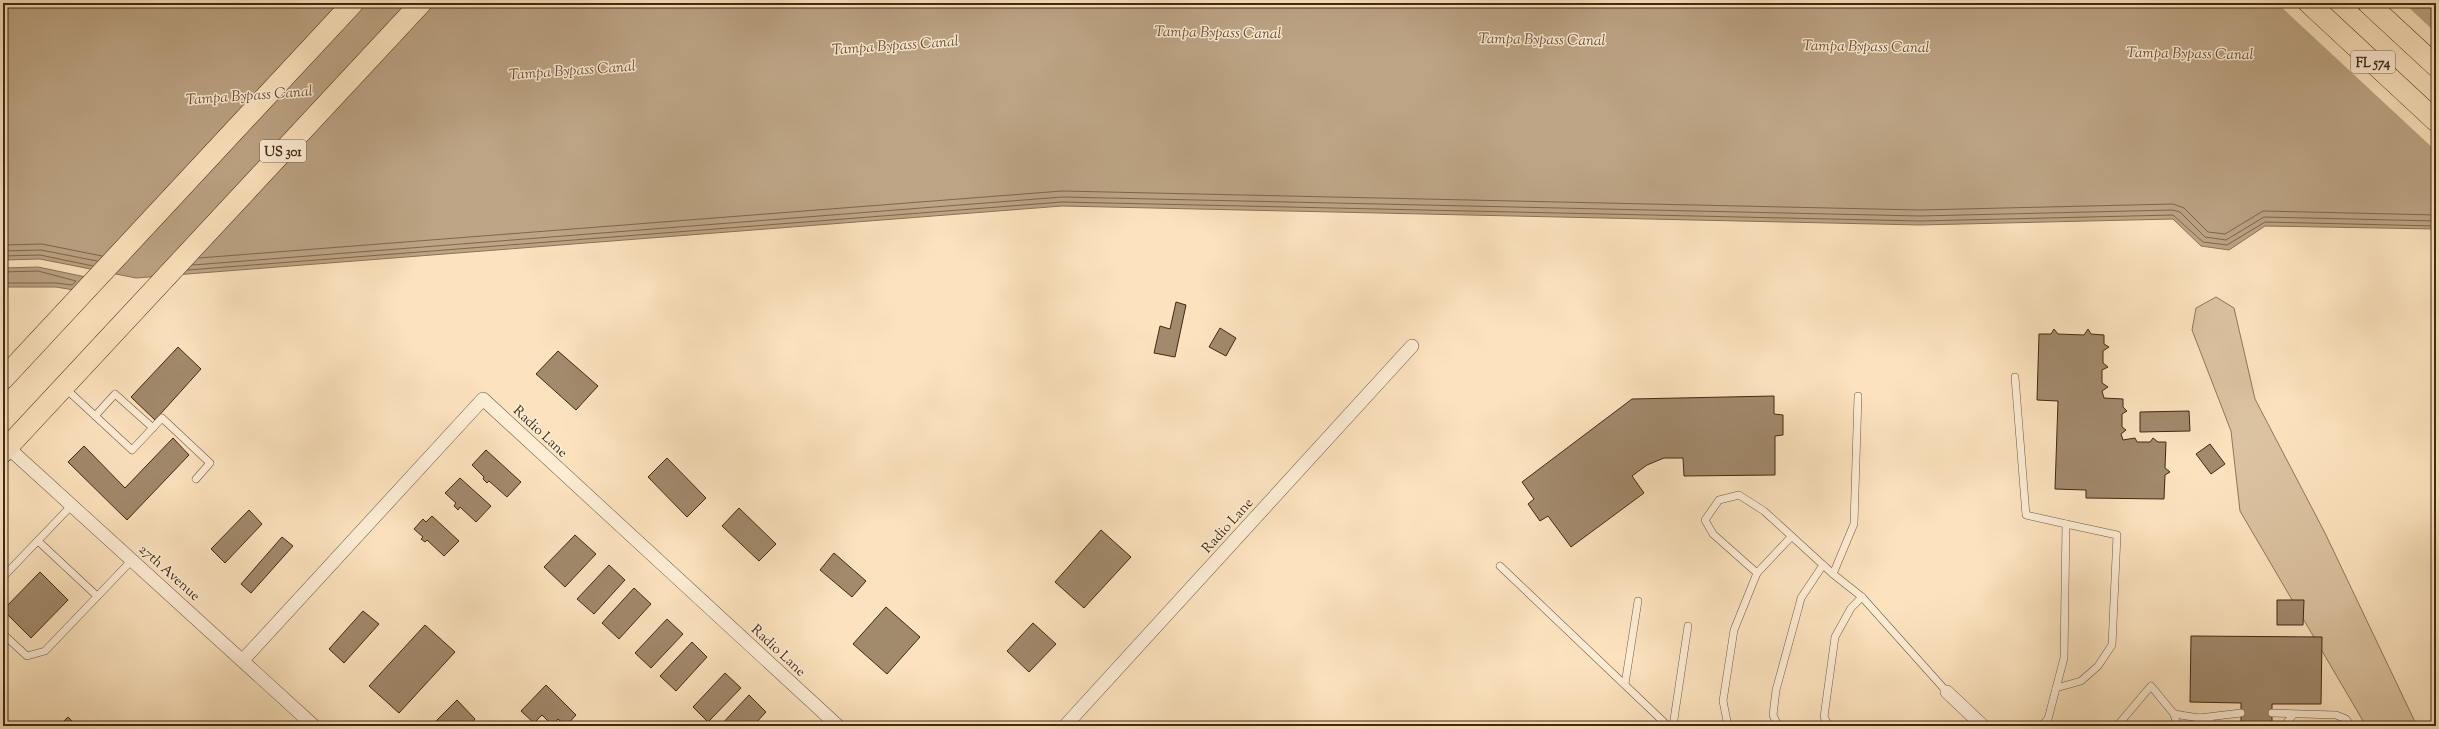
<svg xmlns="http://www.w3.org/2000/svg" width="2439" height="729" viewBox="0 0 2439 729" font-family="'Sorts Mill Goudy',serif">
  <rect width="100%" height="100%" fill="#fce3be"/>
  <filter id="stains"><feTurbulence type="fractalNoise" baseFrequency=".005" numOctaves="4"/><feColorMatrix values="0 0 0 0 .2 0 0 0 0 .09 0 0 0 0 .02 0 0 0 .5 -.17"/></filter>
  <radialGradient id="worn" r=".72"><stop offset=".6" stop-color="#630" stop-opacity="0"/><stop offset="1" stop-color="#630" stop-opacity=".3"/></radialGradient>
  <path fill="#dcc3a1" stroke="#8e765a" d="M2216 297 2234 308 2255 399 2325 533 2417 726H2366L2240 511 2231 431 2192 330 2196 308Z"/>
  <g fill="#bca484" stroke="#8a7357">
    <path d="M3 3H2436V229L2265 226 2229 250 2201 246 2173 219 1920 225 1062 206 136 278 40 259 3 260Z"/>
    <path d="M38 267 86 277 74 290 56 287H3V268Z"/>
  </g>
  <path fill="#fce3be" d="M2277 3H2404L2436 33V151Z"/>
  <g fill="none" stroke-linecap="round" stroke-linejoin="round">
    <g stroke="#7e664c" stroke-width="1">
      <path d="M3 245 42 244 102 256"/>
      <path d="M3 251 41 250 97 261"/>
      <path d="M3 256 40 255 93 266"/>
      <path d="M199 258 1062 191 1920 210 2173 204 2184 208 2208 232 2225 234 2263 211 2436 215"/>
      <path d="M193 265 1062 197 1920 216 2173 210 2180 212 2205 237 2226 240 2264 217 2436 221"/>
      <path d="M188 270 1062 202 1920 221 2173 215 2203 242 2227 245 2265 222 2436 226"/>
      <path d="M3 272 38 271 76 281 72 285 56 283H3"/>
    </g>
  </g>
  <g fill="#a28a6c" stroke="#402914">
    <path d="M1176 302 1186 305 1175 357 1154 353 1160 326 1170 329Z"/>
    <path d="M1220 328 1236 338 1226 356 1209 347Z"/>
    <path d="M2054 329 2058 334 2084 335 2088 329 2091 334 2104 335V344L2109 347 2103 351V363L2108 367 2102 370V383L2108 387 2102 391 2104 398 2123 399V407L2127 411 2122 414V427L2126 430 2121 434 2123 440 2135 438 2137 442H2150L2153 438 2158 442H2166L2165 468 2170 472 2165 475 2164 499 2086 498V490L2055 489 2058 401 2037 400 2039 334H2051Z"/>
    <path d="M178 347 201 369 155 420 131 397Z"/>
    <path d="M558 351 598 386 576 410 536 374Z"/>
    <path d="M1774 396V414L1783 415V435L1775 436V475L1684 476 1683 458H1664L1647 465 1632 476 1644 493 1571 547 1548 516 1540 521 1528 504 1534 499 1522 482 1632 399Z"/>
    <path d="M2189 411 2190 431 2140 432V412Z"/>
    <path d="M173 438 189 455 127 520 68 462 84 446 125 488Z"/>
    <path d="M2210 444 2225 464 2211 474 2196 454Z"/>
    <path d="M486 450 521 482 507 497 489 481 487 483 483 479 484 477 472 465Z"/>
    <path d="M667 458 706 498 687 517 648 477Z"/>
    <path d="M460 478 491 506 476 522 460 507 458 510 454 506 456 503 445 493Z"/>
    <path d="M739 508 776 544 759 561 722 526Z"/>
    <path d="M249 510 262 524 225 563 211 549Z"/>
    <path d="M432 516 459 541 444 556 427 540 425 542 421 539 423 537 414 529 423 519 426 522Z"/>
    <path d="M1101 530 1131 557 1084 608 1055 582Z"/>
    <path d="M575 535 596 554 565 587 544 567Z"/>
    <path d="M282 537 293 546 251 593 241 584Z"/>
    <path d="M834 553 866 581 852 597 820 570Z"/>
    <path d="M609 565 625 580 594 614 577 599Z"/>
    <path d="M40 572 68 600 31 638 3 610Z"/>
    <path d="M634 588 651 604 619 639 602 623Z"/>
    <path d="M2277 600H2304L2303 625H2277Z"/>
    <path d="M886 607 920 637 887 674 853 644Z"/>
    <path d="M363 611 379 624 344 663 329 649Z"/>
    <path d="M667 619 683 634 651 668 635 653Z"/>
    <path d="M1033 623 1056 644 1029 672 1007 651Z"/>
    <path d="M425 625 455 652 399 713 369 686Z"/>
    <path d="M2191 636 2322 637 2321 704H2272V726H2241V703L2190 702Z"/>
    <path d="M692 642 707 657 676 691 660 676Z"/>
    <path d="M725 673 741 688 708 722 693 707Z"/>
    <path d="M546 685 576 715 566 726 558 719 552 725 542 715 534 723 521 711Z"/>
    <path d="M749 695 766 712 753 726H720Z"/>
    <path d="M457 700 475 719 469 726H431Z"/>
    <path d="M68 717 77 726H59Z"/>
  </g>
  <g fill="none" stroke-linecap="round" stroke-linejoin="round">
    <defs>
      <g id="service">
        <path d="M2015 377 2026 515 2066 524 2064 658 2048 719 2041 726"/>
        <path d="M65 388 132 450 162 418 210 463 196 479"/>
        <path d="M1858 396 1854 524 1833 574 1862 597"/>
        <path d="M95 416 115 394 153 428"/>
        <path d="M1791 537 1757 573 1713 534 1705 520 1719 500 1739 495 1764 511 1833 574"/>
        <path d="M38 541 97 596"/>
        <path d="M1500 566 1668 726"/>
        <path d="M3 577 72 505"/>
        <path d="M3 634 27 656 45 651 132 560"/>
        <path d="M1625 684 1638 601"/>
        <path d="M2056 688 2081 681 2098 666 2112 645 2117 535 2066 524"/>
        <path d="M2272 713 2336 715 2346 719 2351 726"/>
        <path d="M2174 714 2199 718 2241 713"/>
        <path d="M2200 718 2217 726"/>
        <path d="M1673 726 1688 626"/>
        <path d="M1728 726 1723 701 1734 630 1757 573"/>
        <path d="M1778 726 1773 715 1776 690 1799 606 1801 598 1823 565"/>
        <path d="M1829 726 1824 717 1835 637 1851 608 1862 597 1947 692"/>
        <path d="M2117 726 2151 686 2174 714 2177 726"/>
        <path d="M2284 726 2293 715"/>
      </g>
      <g id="minor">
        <path d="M3 443 314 726"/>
        <path d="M243 660 483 399 838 726"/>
        <path d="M1947 692 1983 726"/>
        <path d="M1065 726 1412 346"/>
      </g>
      <g id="primary">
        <path d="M2309 3 2436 121"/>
        <path d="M2368 3 2436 66"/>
        <path d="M3 379 353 3"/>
        <path d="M3 452 421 3"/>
      </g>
    </defs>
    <use href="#service" stroke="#6f583e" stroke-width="8"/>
    <use href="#minor" stroke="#6f583e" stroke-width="14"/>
    <use href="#primary" stroke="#402914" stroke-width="22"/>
    <use href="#service" stroke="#fdedd5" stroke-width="7"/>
    <use href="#minor" stroke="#fdedd5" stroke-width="13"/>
    <use href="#primary" stroke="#fce3be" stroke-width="21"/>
  </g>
  <g text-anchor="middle" stroke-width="3" stroke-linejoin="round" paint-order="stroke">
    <g fill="#fdedd5" stroke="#79644e" stroke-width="1">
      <rect x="2351" y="51" width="44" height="22" rx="3"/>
      <rect x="260" y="140" width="46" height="22" rx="3"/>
    </g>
    <g font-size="13" font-weight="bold" fill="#402914">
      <text x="2373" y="67">FL 574</text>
      <text x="283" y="156">US 301</text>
    </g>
    <g font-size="14" fill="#402914" stroke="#fdedd5">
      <text transform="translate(541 431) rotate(43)" y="5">Radio Lane</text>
      <text transform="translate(1227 525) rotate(-48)" y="5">Radio Lane</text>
      <text transform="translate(170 572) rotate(42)" y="5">27th Avenue</text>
      <text transform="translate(779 650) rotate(43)" y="5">Radio Lane</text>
    </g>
    <g font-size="15" font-style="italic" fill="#654e36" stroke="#fdedd5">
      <text transform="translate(1218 32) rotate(1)" y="5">Tampa Bypass Canal</text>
      <text transform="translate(1542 39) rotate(1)" y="5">Tampa Bypass Canal</text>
      <text transform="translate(895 45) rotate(-4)" y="5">Tampa Bypass Canal</text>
      <text transform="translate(1866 46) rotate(1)" y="5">Tampa Bypass Canal</text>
      <text transform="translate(2190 53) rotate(1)" y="5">Tampa Bypass Canal</text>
      <text transform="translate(572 70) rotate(-4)" y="5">Tampa Bypass Canal</text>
      <text transform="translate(249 95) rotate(-4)" y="5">Tampa Bypass Canal</text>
    </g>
  </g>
  <rect width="2439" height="729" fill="none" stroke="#fce3be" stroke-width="16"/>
  <rect x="4" y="4" width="2431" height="721" fill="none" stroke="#402914" stroke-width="2"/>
  <rect x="8" y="8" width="2423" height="713" fill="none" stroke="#402914"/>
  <rect width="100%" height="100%" filter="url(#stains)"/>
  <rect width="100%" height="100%" fill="url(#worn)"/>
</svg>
